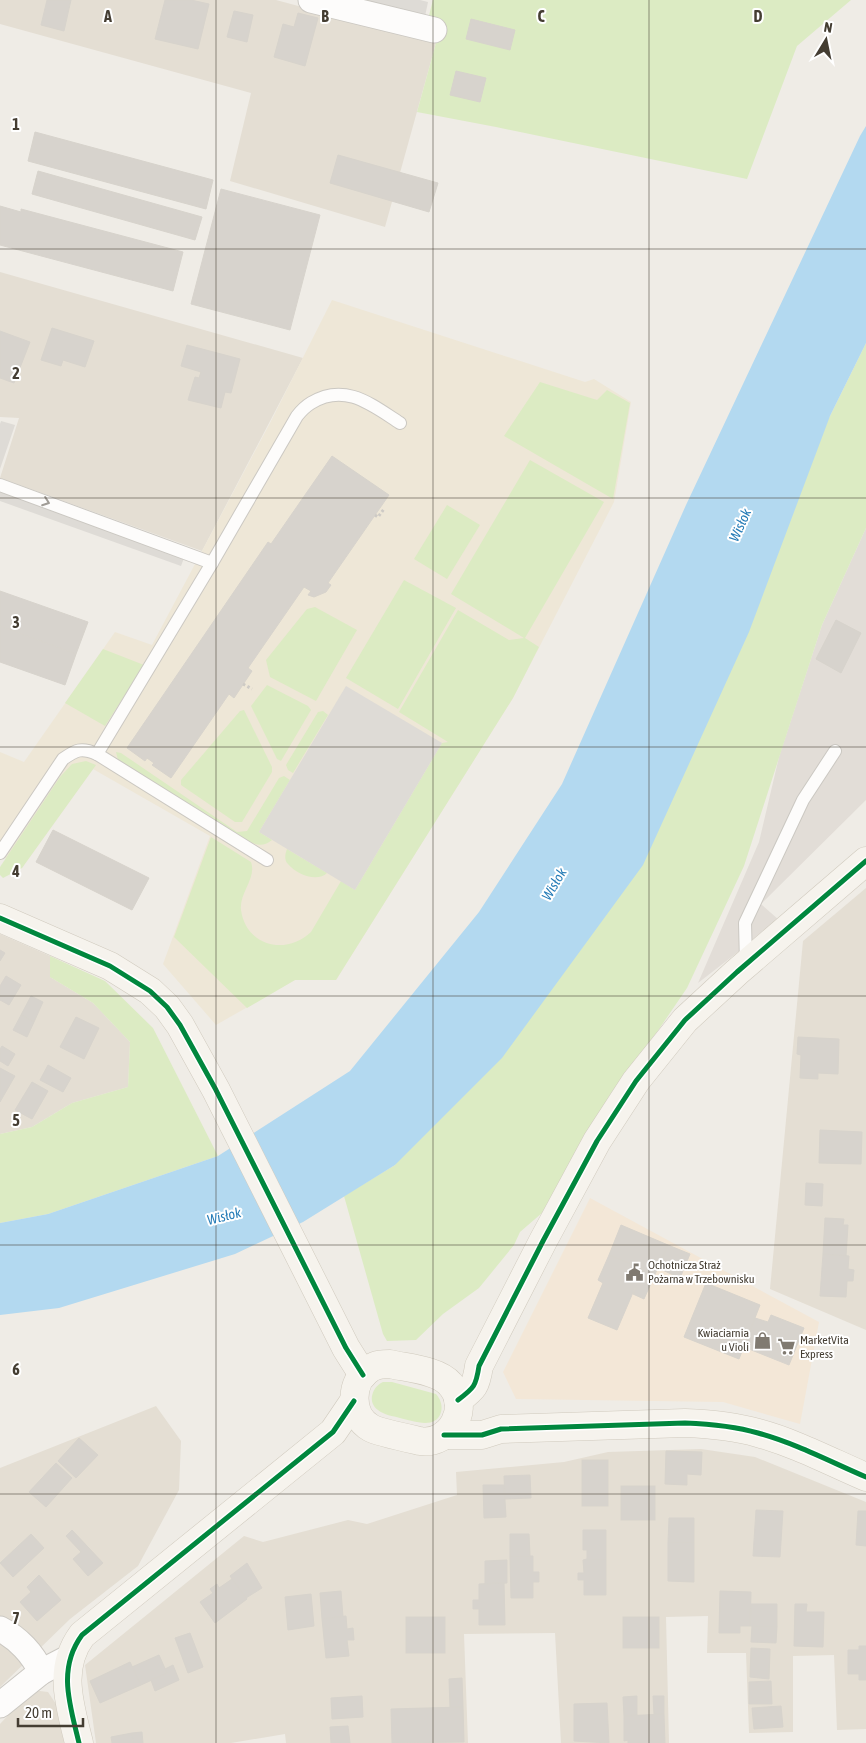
<svg xmlns="http://www.w3.org/2000/svg" width="866" height="1743" viewBox="0 0 866 1743" font-family="'Asap Condensed',sans-serif">
  <rect width="100%" height="100%" fill="#efece6"/>
  <g fill="#e4ded3">
    <path d="M0 0H276L436 43 385 227 230 181 251 93 0 24Z"/>
    <path d="M0 272 303 358 202 551 0 478 19 418 0 417Z"/>
    <path d="M866 888V1330L770 1289 803 941Z"/>
    <path d="M0 934 50 956V977L93 1003 130 1042 128 1087 72 1103 32 1127 0 1134Z"/>
    <path d="M156 1406 181 1441 179 1490 138 1566 70 1619 0 1687V1468Z"/>
    <path d="M701 1449 755 1457 866 1502V1729L837 1730 834 1655 793 1656V1732L749 1733 746 1653H707L708 1616 666 1617 669 1743H561L555 1633 464 1634 468 1743H286L285 1734 231 1743H96L85 1665 244 1536 263 1542 348 1520 367 1524 457 1495 456 1472 564 1462 608 1452Z"/>
    <path d="M32 1690 48 1692 58 1707 66 1743H0V1724Z"/>
  </g>
  <path fill="#f3e7d7" d="M590 1198 819 1322 800 1424 723 1402 516 1399 503 1372Z"/>
  <path fill="#e2ddd7" d="M866 528V800L761 904 779 920 698 983 759 842 779 757 822 625Z"/>
  <path fill="#eee7d7" d="M332 300 585 382 594 379 631 402 614 502 513 698 336 980H295L216 1025 163 964 210 836 93 769 22 868 0 855V752L24 762 115 632 152 645 270 423Z"/>
  <g fill="#dcebc3">
    <path d="M433 0H851L797 46 747 179 496 127 417 112 436 43 427 23Z"/>
    <path d="M866 343V528L822 625 744 866 687 988 657 1032 609 1096 564 1183 542 1213 520 1232 514 1245 479 1288 443 1314 416 1340 387 1341 383 1334 344 1196 395 1165 830 416Z"/>
    <path d="M540 382 597 400 607 390 630 403 613 499 504 436Z"/>
    <path d="M530 460 604 502 525 638 539 647 513 698 336 980H295L247 1008 174 937 211 837 251 862C257 878 239 893 241 910 246 946 286 956 311 932L341 881 355 890 442 743 448 742 399 712 458 610 509 640 524 638 451 594Z"/>
    <path d="M447 505 480 525 447 579 414 559Z"/>
    <path d="M404 580 456 608 398 709 346 678Z"/>
    <path d="M315 607 357 630 316 701 270 677 266 660 307 609Z"/>
    <path d="M103 649 144 665 105 726 65 703Z"/>
    <path d="M267 685 308 706 311 710 281 761 277 759 251 706Z"/>
    <path d="M244 710 272 767V772L242 822H235L181 785V780L240 711Z"/>
    <path d="M323 711 328 715 293 773 288 770 286 765 318 712Z"/>
    <path d="M116 752 121 753 237 832 247 831 279 778 284 776 290 780 259 832 272 840C261 849 253 844 242 837L118 760Z"/>
    <path d="M86 761 96 765 22 868 3 878 0 875V867L60 777 72 764Z"/>
    <path d="M287 849 327 873C317 883 296 874 288 864 284 860 285 854 287 849Z"/>
    <path d="M50 956 105 981 153 1028 218 1156 48 1214 0 1223V1134L32 1127 72 1103 128 1087 130 1042 93 1003 50 977Z"/>
    <path d="M383 1382H392L436 1394C440 1398 443 1406 441 1412 436 1430 413 1421 400 1418 393 1416 384 1415 378 1410 367 1402 372 1387 383 1382Z"/>
  </g>
  <g fill="#dedbd6">
    <path d="M334 0H420L428 2 424 21Z"/>
    <path d="M1 421 15 425 0 469V424Z"/>
    <path d="M0 492 184 558 181 566 0 501Z"/>
    <path d="M346 686 442 743 355 890 259 832Z"/>
  </g>
  <path fill="#b3d9f0" d="M866 126V343L830 416 749 632 643 865 502 1058 395 1165 303 1222 235 1254 59 1308 0 1315V1223L48 1214 218 1156 350 1071 479 912 562 784 686 505 860 136Z"/>
  <g fill="#d7d3cd" stroke="#d7d3cc">
    <path d="M47 0H71L64 31 41 25Z"/>
    <path d="M165 0H191L209 4 198 49 155 39Z"/>
    <path d="M234 11 253 15 247 42 227 37Z"/>
    <path d="M298 13 318 18 305 66 274 57 283 24 294 27Z"/>
    <path d="M471 19 515 30 510 50 466 39Z"/>
    <path d="M456 71 486 78 480 102 450 95Z"/>
    <path d="M35 132 213 180 206 209 28 161Z"/>
    <path d="M338 155 438 183 429 212 330 183Z"/>
    <path d="M38 171 202 217 195 240 32 194Z"/>
    <path d="M221 189 320 215 290 330 191 304Z"/>
    <path d="M0 206 21 212V209L183 252 173 291 0 245Z"/>
    <path d="M52 328 94 341 85 367 63 360 61 366 41 360Z"/>
    <path d="M0 331 30 342 14 383 0 378Z"/>
    <path d="M187 345 240 359 231 393 225 392 221 408 188 400 195 377 199 378 201 372 181 366Z"/>
    <path d="M332 456 389 495 328 583 331 585 326 592 314 597 308 595 311 591 304 587 248 668 252 671 234 698 229 694 171 778 152 765 154 763 147 758 145 761 127 748 268 542 271 544Z"/>
    <path d="M0 591 88 622 76 654 0 626Z"/>
    <path d="M836 620 861 633 841 673 816 659Z"/>
    <path d="M0 626 76 654 65 685 0 662Z"/>
    <path d="M53 830 149 878 132 910 36 862Z"/>
    <path d="M0 950 5 953 0 961Z"/>
    <path d="M6 976 21 985 9 1005 0 1000V986Z"/>
    <path d="M31 996 43 1002 34 1022 21 1015Z"/>
    <path d="M21 1015 34 1022 27 1037 13 1030Z"/>
    <path d="M76 1017 99 1028 84 1059 60 1047Z"/>
    <path d="M798 1037 839 1039 838 1074 818 1073V1079L800 1078 801 1055 797 1054Z"/>
    <path d="M2 1046 15 1054 8 1066 0 1061V1049Z"/>
    <path d="M48 1065 71 1078 63 1092 40 1080Z"/>
    <path d="M0 1068 15 1076 0 1102Z"/>
    <path d="M32 1082 48 1091 32 1119 15 1110Z"/>
    <path d="M820 1130 862 1132 861 1164 819 1163Z"/>
    <path d="M806 1183 823 1184 822 1206 805 1205Z"/>
    <path d="M825 1218 844 1219 843 1225H848L846 1256 823 1254Z"/>
    <path d="M621 1225 668 1245 644 1299 633 1294 643 1269 609 1255Z"/>
    <path d="M668 1245 690 1254 680 1278 658 1268Z"/>
    <path d="M823 1254 849 1256 848 1269 854 1270 853 1281H847L846 1297 820 1296Z"/>
    <path d="M609 1255 643 1269 617 1330 588 1318 603 1283 598 1280Z"/>
    <path d="M706 1283 760 1305 739 1359 684 1337Z"/>
    <path d="M771 1315 804 1328 789 1365 744 1347 755 1318 768 1322Z"/>
    <path d="M79 1438 98 1455 76 1478 58 1461Z"/>
    <path d="M666 1451 702 1452 701 1475 687 1474V1485L665 1484Z"/>
    <rect x="582" y="1460" width="26" height="46"/>
    <path d="M56 1463 72 1478 46 1507 29 1492Z"/>
    <path d="M530 1475 531 1498 505 1499 504 1476Z"/>
    <path d="M483 1485H504L506 1517 484 1518Z"/>
    <rect x="621" y="1486" width="34" height="34"/>
    <path d="M756 1510 783 1511 780 1557 753 1556Z"/>
    <path d="M858 1511H866V1546L856 1545Z"/>
    <path d="M669 1518H694V1542H668Z"/>
    <path d="M72 1530 103 1563 88 1576 73 1559 81 1552 66 1536Z"/>
    <path d="M583 1530H606V1559H587V1550H583Z"/>
    <path d="M31 1534 44 1548 13 1577 0 1563Z"/>
    <path d="M510 1534H529L530 1556H510Z"/>
    <path d="M668 1542H694V1582L668 1581Z"/>
    <path d="M510 1556H533V1572H539V1582H533V1598H511Z"/>
    <path d="M587 1559H606V1595H584V1580H578V1573H584L583 1560Z"/>
    <path d="M507 1560V1583L485 1584V1561Z"/>
    <path d="M247 1563 262 1588 246 1598 230 1576Z"/>
    <path d="M39 1575 61 1600 37 1621 20 1602 31 1592 27 1587Z"/>
    <path d="M232 1579 247 1599 215 1623 200 1602 213 1593 210 1589 217 1584 219 1588Z"/>
    <path d="M504 1583 505 1625H479V1609H473V1600H479V1584Z"/>
    <path d="M341 1591 343 1617 322 1619 320 1593Z"/>
    <path d="M720 1591 751 1592 750 1626H740V1633H719Z"/>
    <path d="M311 1594 314 1626 288 1630 285 1597Z"/>
    <path d="M751 1604H777V1626H750Z"/>
    <path d="M795 1604H807L806 1612H824L823 1647 794 1646Z"/>
    <path d="M346 1616 347 1629 353 1628 354 1640H347L349 1656 326 1658 322 1619Z"/>
    <rect x="406" y="1617" width="39" height="36"/>
    <rect x="623" y="1617" width="36" height="31"/>
    <path d="M752 1626H777L776 1643 751 1642Z"/>
    <path d="M190 1633 203 1667 188 1673 175 1638Z"/>
    <path d="M859 1646H866V1680H859V1674H848V1650H859Z"/>
    <path d="M751 1648 770 1649 769 1679 750 1677Z"/>
    <path d="M159 1655 167 1673 141 1685 132 1667Z"/>
    <path d="M130 1662 141 1685 100 1703 90 1681Z"/>
    <path d="M173 1665 179 1680 155 1691 151 1680 167 1673 165 1669Z"/>
    <path d="M462 1678 463 1707H450L449 1679Z"/>
    <path d="M771 1681 772 1704H749V1682Z"/>
    <path d="M362 1696 363 1717 332 1719 331 1698Z"/>
    <path d="M637 1696V1715L624 1716 623 1697Z"/>
    <path d="M653 1696H664V1714H654Z"/>
    <path d="M607 1703 609 1743 574 1741V1704Z"/>
    <path d="M781 1706 783 1727 754 1729 752 1708Z"/>
    <path d="M463 1707 464 1742 392 1743 391 1709Z"/>
    <path d="M664 1714 665 1743H628V1740L624 1741V1716Z"/>
    <path d="M348 1726 350 1743H331L330 1727Z"/>
    <path d="M142 1732 143 1743H133L132 1733Z"/>
    <path d="M132 1733 133 1743H112L111 1737Z"/>
  </g>
  <g fill="none" stroke-linecap="round" stroke-linejoin="round">
    <defs>
      <g id="lane">
        <path d="M0 485 212 563"/>
        <path d="M97 754 212 563 297 416C301 411 306 406 311 403 345 382 372 405 400 423"/>
        <path d="M0 853 63 759C76 750 81 747 97 754L267 860"/>
        <path d="M746 962 745 923 803 800 835 751"/>
      </g>
      <g id="street">
        <path d="M311 0 434 30"/>
        <path d="M0 1629C18 1638 33 1654 41 1672"/>
        <path d="M0 1705 41 1672 70 1657"/>
      </g>
      <g id="secondary">
        <path d="M0 918 110 966 150 991 167 1007 180 1025 216 1090 346 1348 363 1375"/>
        <path d="M390 1364C407 1368 438 1370 450 1384 472 1407 450 1446 420 1441 411 1439 378 1432 371 1428 349 1416 349 1380 371 1368 377 1364 383 1364 390 1364Z"/>
        <path d="M458 1400C474 1388 476 1386 479 1366L543 1241 597 1141 636 1081 685 1020 737 972 866 861"/>
        <path d="M444 1435H482L501 1429 685 1423C710 1424 734 1426 758 1433 795 1443 831 1462 866 1477"/>
        <path d="M79 1743C70 1705 57 1669 82 1635L333 1432 354 1401"/>
      </g>
    </defs>
    <use href="#lane" stroke="#cbc8c2" stroke-width="14"/>
    <use href="#street" stroke="#cbc8c2" stroke-width="27"/>
    <use href="#secondary" stroke="#d0cabe" stroke-width="29"/>
    <g stroke="#cdcac5" stroke-width="3" stroke-dasharray="2.5 2.5" stroke-linecap="butt">
      <path d="M375 515 378 517 384 509"/>
      <path d="M243 684 252 689"/>
    </g>
    <use href="#lane" stroke="#fdfcfb" stroke-width="12"/>
    <use href="#street" stroke="#fdfcfb" stroke-width="25"/>
    <use href="#secondary" stroke="#f6f3ed" stroke-width="28"/>
    <defs>
      <g id="cycleway">
        <path d="M0 918 110 966 150 991 167 1007 180 1025 216 1090 346 1348 363 1375"/>
        <path d="M458 1400C474 1388 476 1386 479 1366L543 1241 597 1141 636 1081 685 1020 737 972 866 861"/>
        <path d="M444 1435H482L501 1429 685 1423C710 1424 734 1426 758 1433 795 1443 831 1462 866 1477"/>
        <path d="M79 1743C70 1705 57 1669 82 1635L333 1432 354 1401"/>
      </g>
    </defs>
    <use href="#cycleway" stroke="#fff" stroke-width="8"/>
    <use href="#cycleway" stroke="#00873e" stroke-width="5"/>
  </g>
  <defs><path id="oneway-chevron" d="M-2-3.5L2.5 0L-2 3.5" fill="none" stroke-width="1.6" stroke-linecap="round" stroke-linejoin="round" transform="scale(1.25)"/></defs>
  <use stroke="#a09c96" href="#oneway-chevron" transform="translate(46 502) rotate(20)"/>
  <path fill="none" stroke="#443d32" stroke-width="1" stroke-opacity="0.55" d="M216 0V1743M433 0V1743M649 0V1743M0 249H866M0 498H866M0 747H866M0 996H866M0 1245H866M0 1494H866"/>
  <defs>
    <symbol id="civic-bare" viewBox="-9 -9 18 18"><path d="M-.6-6.5H3V-4.5H.6V-3L4-1V1h2V6H-6V1h2V-1L-.6-3ZM-1.2 2.5V6h2.4V2.5Z" fill="#807a71" stroke="#fff" stroke-width="2.5" paint-order="stroke"/></symbol>
    <symbol id="shop-bare" viewBox="-9 -9 18 18"><path d="M-5-2.5h2.3a2.7 3.5 0 0 1 5.4 0H5L5.5 6h-11ZM-1.5-2.5h3a1.5 2.3 0 0 0-3 0Z" fill="#807a71" stroke="#fff" stroke-width="2.5" paint-order="stroke"/></symbol>
    <symbol id="supermarket-bare" viewBox="-9 -9 18 18"><path d="M-6-5.5h2.5l.6 2H6L4.5 2H-2.5L-4.4-4H-6ZM-1.5 3.2a1.3 1.3 0 1 0 .1 0ZM3 3.2a1.3 1.3 0 1 0 .1 0Z" fill="#807a71" stroke="#fff" stroke-width="2.5" paint-order="stroke"/></symbol>
  </defs>
  <g fill-rule="evenodd">
    <use href="#civic-bare" x="622" y="1260" width="25" height="25"/>
    <use href="#shop-bare" x="750" y="1328" width="25" height="25"/>
    <use href="#supermarket-bare" x="774" y="1334" width="25" height="25"/>
  </g>
  <g text-anchor="middle" stroke-width="4" stroke-linejoin="round" paint-order="stroke">
    <g font-size="12" fill="#443d32" stroke="#fff" text-anchor="start">
      <text x="648" y="1269">Ochotnicza Straż<tspan x="648" dy="14">Pożarna w Trzebownisku</tspan></text>
      <text x="749" y="1337" text-anchor="end">Kwiaciarnia<tspan x="749" dy="14">u Violi</tspan></text>
      <text x="800" y="1344">MarketVita<tspan x="800" dy="14">Express</tspan></text>
    </g>
    <g font-size="14" font-style="italic" fill="#257cb7" stroke="#fff">
      <text transform="translate(740 525) rotate(-66)" y="5">Wisłok</text>
      <text transform="translate(554 884) rotate(-59)" y="5">Wisłok</text>
      <text transform="translate(224 1216) rotate(-14)" y="5">Wisłok</text>
    </g>
  </g>
  <g font-size="16" text-anchor="middle" font-weight="bold" fill="#443d32" stroke="#fff" stroke-width="4" stroke-linejoin="round" paint-order="stroke">
    <text x="108" y="22">A</text>
    <text x="325" y="22">B</text>
    <text x="541" y="22">C</text>
    <text x="758" y="22">D</text>
    <text x="16" y="130">1</text>
    <text x="16" y="379">2</text>
    <text x="16" y="628">3</text>
    <text x="16" y="877">4</text>
    <text x="16" y="1126">5</text>
    <text x="16" y="1375">6</text>
    <text x="16" y="1624">7</text>
  </g>
  <g transform="translate(826 40) rotate(10)" stroke="#ffffff" stroke-width="4" paint-order="stroke">
  <path d="M0-4L9 19L0 12L-9 19Z" fill="#443d32"/>
  <text y="-8" font-size="14" font-weight="bold" text-anchor="middle" fill="#443d32">N</text>
  </g>
  <path d="M18 1718v8h65v-8" fill="none" stroke="#443d32" stroke-width="2.5"/>
  <text x="25" y="1718" font-size="15" fill="#443d32" stroke="#ffffff" stroke-width="4" paint-order="stroke">20 m</text>
</svg>
